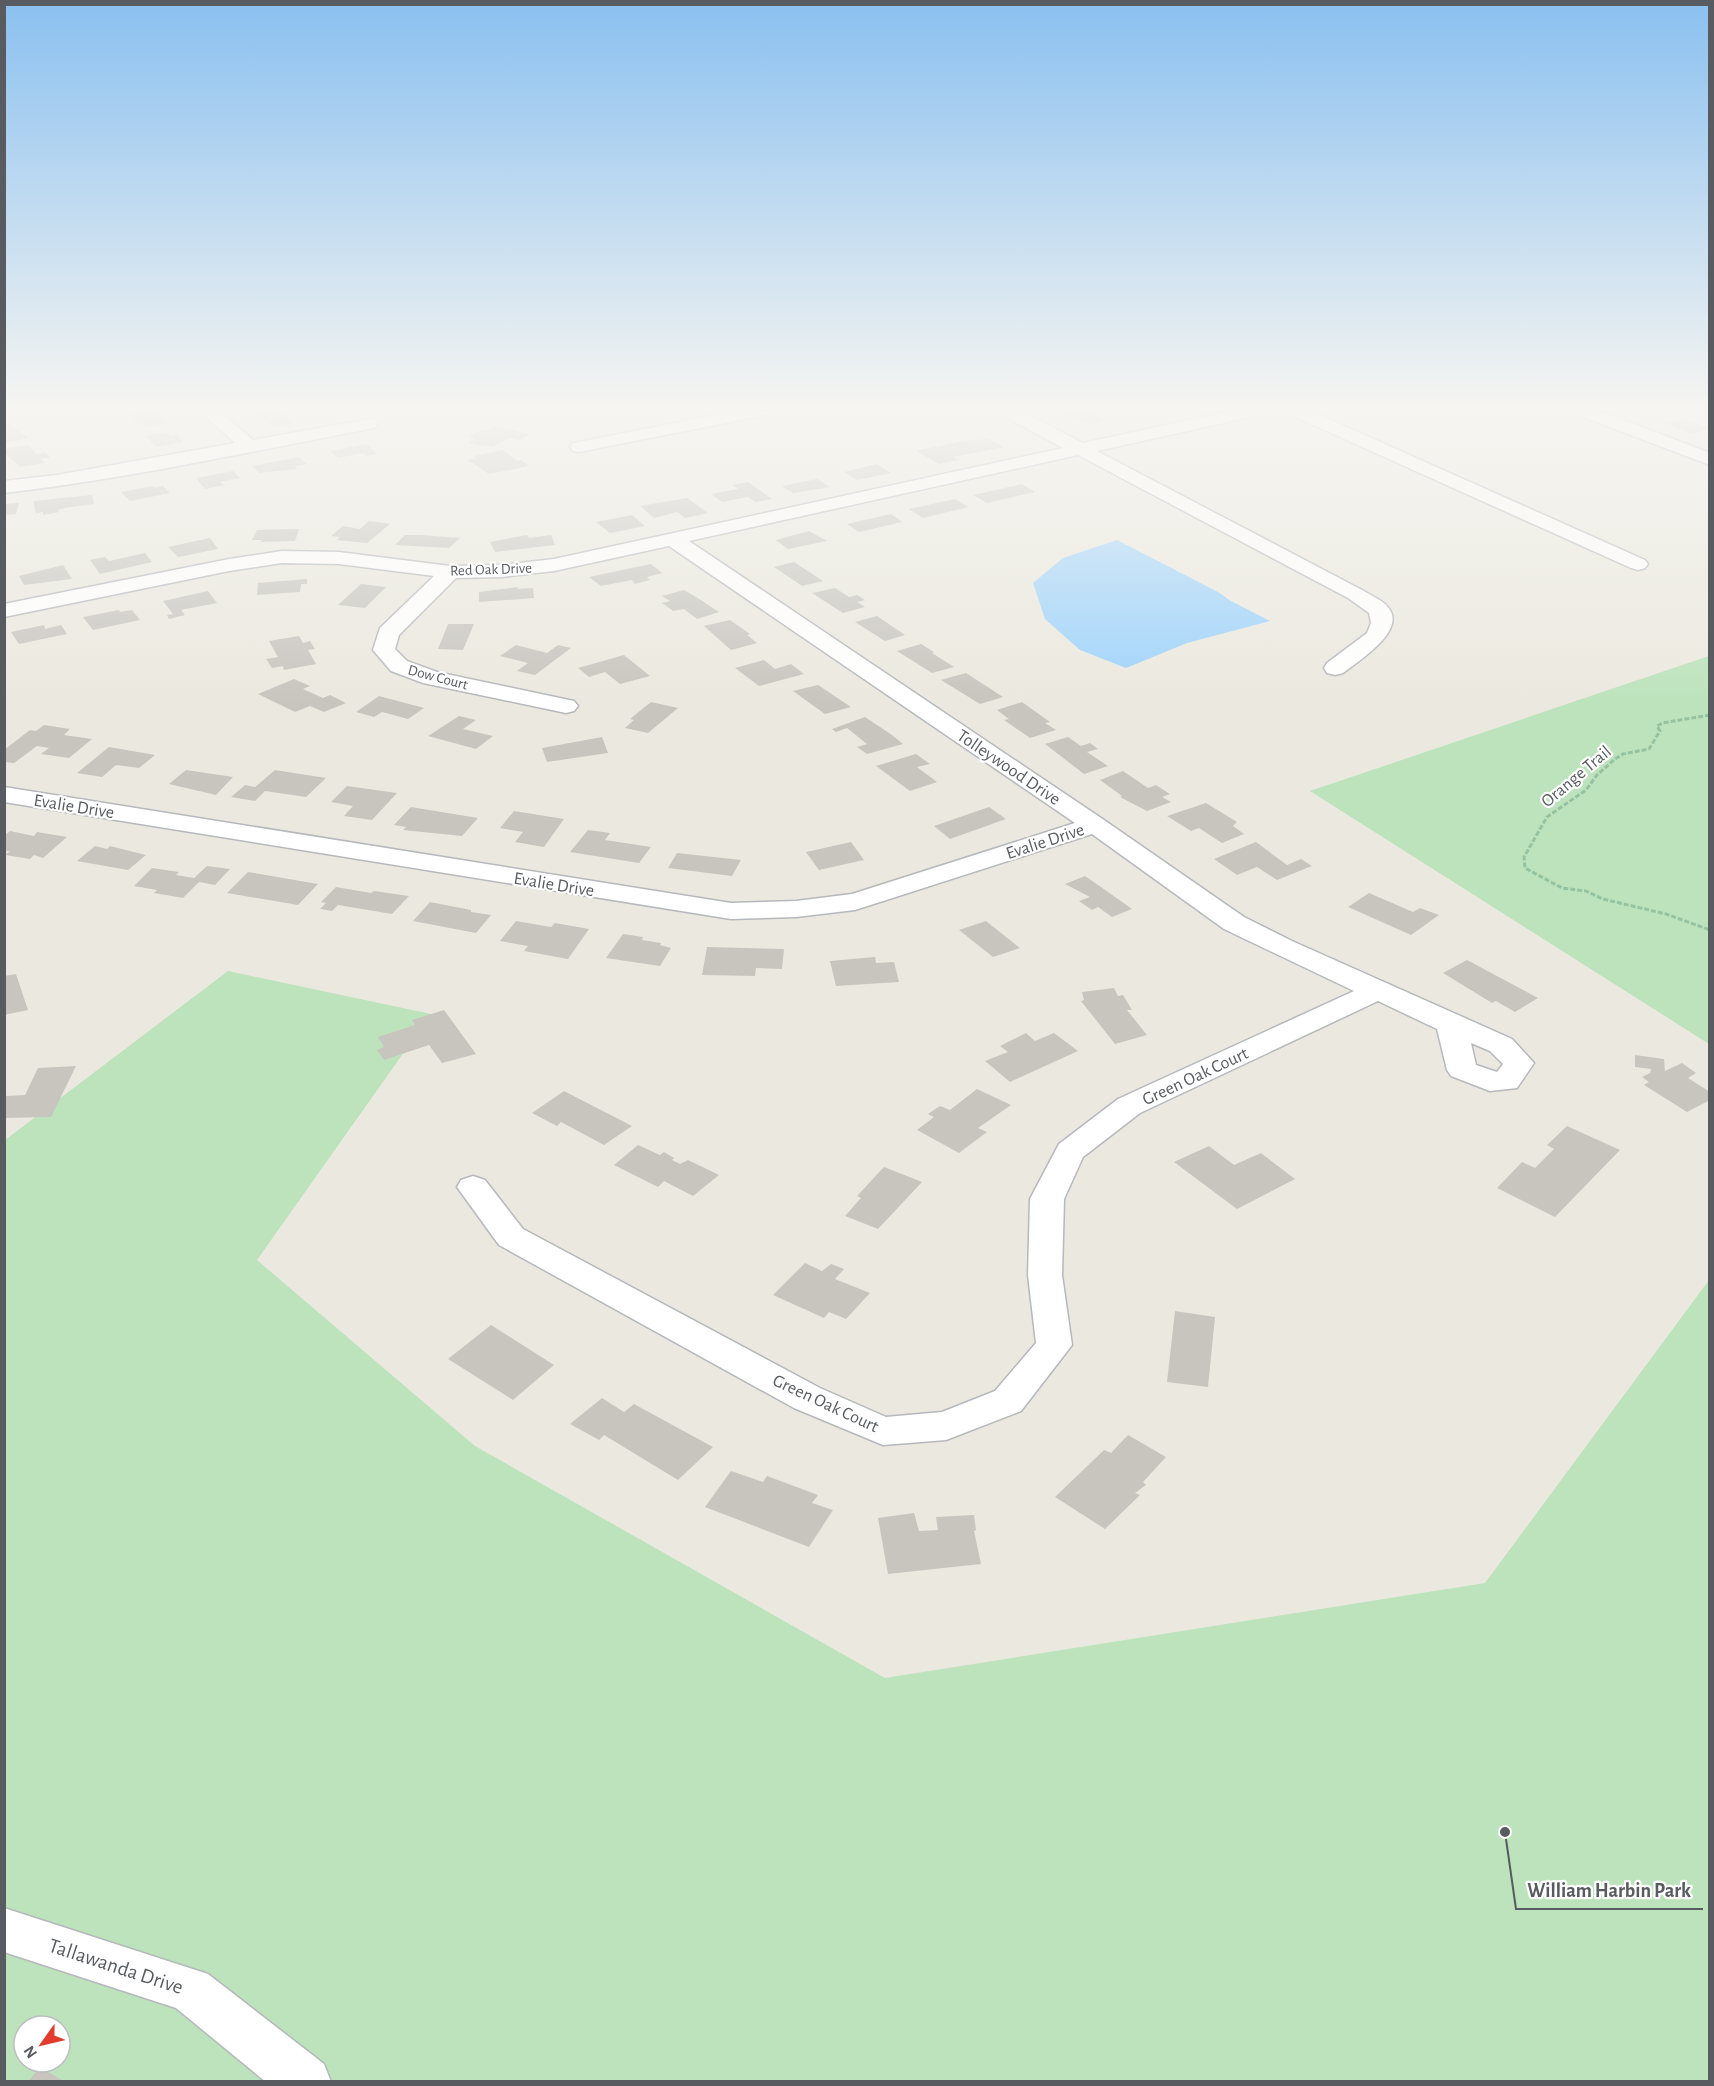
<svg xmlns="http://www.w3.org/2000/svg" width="1714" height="2086" viewBox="0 0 1714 2086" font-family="'Alegreya Sans',sans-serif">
  <rect width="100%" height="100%" fill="#ebe9df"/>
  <g fill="#bce3bc" fill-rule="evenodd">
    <path d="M1709 656V1044L1310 791Z"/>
    <path d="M228 971 431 1014 257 1260 475 1446 885 1678 1485 1583 1709 1280V2081L5 2082V1140ZM24 2026H60V2062H24Z"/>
  </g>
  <path fill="#9ed3fc" d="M1117 540 1218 592 1231 601 1270 621 1187 643 1126 668 1080 650 1045 619 1033 583 1063 558Z"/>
  <g fill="#c8c5bf">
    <path d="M148 411H154L167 423 145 427 140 422 134 423 131 421 136 420 131 414Z"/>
    <path d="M279 411 294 423 274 427 255 414Z"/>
    <path d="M1075 411H1088L1106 421 1088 424 1061 414Z"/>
    <path d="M1682 419 1700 425 1710 426V430L1691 434 1666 423Z"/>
    <path d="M11 424 19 431 29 438 4 443V425Z"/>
    <path d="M495 427 530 434 520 440 509 438 493 447 468 443 475 439 469 437 482 430 487 431Z"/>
    <path d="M166 432 171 436 176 435 183 442 156 447 146 436Z"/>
    <path d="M988 439 1004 447 953 457 958 460 939 464 916 451 962 441Z"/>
    <path d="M367 444 377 454 366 456 363 453 338 458 330 451Z"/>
    <path d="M28 445 37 454 45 452 50 457 41 459 45 463 20 467 4 452V449Z"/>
    <path d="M503 450 517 461 521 460 529 466 489 474 468 460 477 458 473 456Z"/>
    <path d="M299 457 307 464 295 466 297 469 259 473 253 466Z"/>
    <path d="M877 464 891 473 857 480 844 472Z"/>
    <path d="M233 471 240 478 220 482 224 485 205 489 196 478Z"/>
    <path d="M817 479 830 487 793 493 782 486Z"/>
    <path d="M748 482 772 499 755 502 748 497 722 502 711 494 738 489 733 485Z"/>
    <path d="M1022 484 1035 492 987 503 973 495Z"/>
    <path d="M152 486 154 488 163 486 170 493 130 501 121 492Z"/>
    <path d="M92 495 94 504 64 508 58 510 59 512 43 515V512L36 513 33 501Z"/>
    <path d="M687 498 708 513 685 518 677 512 654 518 640 506Z"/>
    <path d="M955 499 968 507 923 518 909 509Z"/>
    <path d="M19 503 16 514 4 515V504Z"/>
    <path d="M891 514 902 522 859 532 847 524Z"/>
    <path d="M632 515 645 526 610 533 596 522Z"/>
    <path d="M369 521 390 524 367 543 337 540 340 537 331 536 343 526 360 529Z"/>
    <path d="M299 529 295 541 260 542 262 540H252L257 530Z"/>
    <path d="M809 531 827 541 788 549 776 540Z"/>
    <path d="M405 535H421L460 538 449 548 395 545Z"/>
    <path d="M527 535 529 538 551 535 555 545 495 552 490 542Z"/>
    <path d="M210 538 218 549 178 557 168 547Z"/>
    <path d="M145 553 152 562 100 574 90 560 105 557 109 561Z"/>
    <path d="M794 562 823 581 802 586 774 567Z"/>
    <path d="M651 564 662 573 647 577 650 580 635 584 632 580 601 586 589 577Z"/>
    <path d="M63 565 72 579 24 585 19 576Z"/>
    <path d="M307 579V584H301L300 592 257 595 258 583Z"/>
    <path d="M361 584 386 587 365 608 338 605Z"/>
    <path d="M518 587 517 589 533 588 534 598 479 602V592Z"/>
    <path d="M835 588 849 597 857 595 865 600 857 602 865 607 843 613 812 593Z"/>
    <path d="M684 590 696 597 719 612 697 619 684 609 673 611 662 603 670 601 662 596Z"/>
    <path d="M208 591 217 603 181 610 185 615 169 619 167 615 173 614 163 601Z"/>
    <path d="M119 610 120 612 132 610 140 620 93 630 83 617Z"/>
    <path d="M877 616 905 635 885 641 855 622Z"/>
    <path d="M730 620 750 634 747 635 757 643 731 650 704 626Z"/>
    <path d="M448 624H474L463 650 438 649Z"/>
    <path d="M44 625 45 629 61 625 67 634 19 644 11 632Z"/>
    <path d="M299 636 303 643 310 641 315 649 308 650 316 664 284 670 283 666 272 668 266 659 278 657 269 641Z"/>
    <path d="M921 644 934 652 932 653 954 667 932 673 897 651Z"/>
    <path d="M516 645 547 653 558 645 571 648 535 675 517 671 528 663 500 656Z"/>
    <path d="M624 655 650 676 620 684 605 672 589 677 578 668Z"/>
    <path d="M764 660 775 669 791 664 804 674 759 686 735 668Z"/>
    <path d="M966 673 1003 697 980 704 941 680Z"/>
    <path d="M294 679 310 686 303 689 323 698 330 695 346 703 324 712 310 706 295 712 258 694Z"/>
    <path d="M818 685 851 707 825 714 793 691Z"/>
    <path d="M379 696 424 708 408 719 382 712 374 717 356 712Z"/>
    <path d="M651 702 678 708 648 733 625 728 634 720 630 719Z"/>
    <path d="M1022 702 1050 722 1045 723 1056 730 1030 738 1004 720 1009 719 997 710Z"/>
    <path d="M459 716 476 720 463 729 493 736 476 749 428 736Z"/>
    <path d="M865 717 892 735 903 744 867 754 857 747 867 744 847 728 836 732 832 729Z"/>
    <path d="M44 725 70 729 64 735 92 739 69 758 41 754 49 748 37 746 14 763 4 762V750L30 730 36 731Z"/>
    <path d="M602 737 608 753 547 762 542 748Z"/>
    <path d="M1068 737 1081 746 1090 743 1098 749 1087 752 1108 766 1084 774 1045 744Z"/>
    <path d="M109 747 155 755 139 768 116 765 102 777 77 773Z"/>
    <path d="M916 754 930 764 917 767 937 782 910 791 876 766Z"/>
    <path d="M186 770 233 777 216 795 169 784Z"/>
    <path d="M275 770 326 778 306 797 265 791 255 801 231 797 245 785 255 787Z"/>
    <path d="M1123 771 1148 788 1156 785 1170 794 1162 797 1171 802 1147 811 1120 797 1122 796 1100 780Z"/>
    <path d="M347 786 397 793 372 820 344 816 353 806 331 802Z"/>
    <path d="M1206 803 1237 822 1233 826 1244 834 1222 843 1199 828 1191 831 1167 816Z"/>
    <path d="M411 807 478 818 462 836 403 830 406 827 394 825Z"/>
    <path d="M989 807 1006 819 950 839 934 826Z"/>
    <path d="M514 811 564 819 544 847 515 842 523 832 500 828Z"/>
    <path d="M588 830 610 833 605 840 651 847 639 863 570 852Z"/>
    <path d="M10 831 34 836 37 832 67 837 43 858 34 855 30 859 5 855 10 851H4V836Z"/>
    <path d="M851 842 864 860 819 870 806 852Z"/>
    <path d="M1256 842 1287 865 1301 859 1312 866 1277 880 1257 867 1237 875 1214 859Z"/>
    <path d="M95 846 107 849 110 846 146 855 128 870 77 861Z"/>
    <path d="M677 853 741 860 732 876 668 868Z"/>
    <path d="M207 866 230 869 215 885 199 882 183 898 154 893 157 890 134 886 152 868 179 872 176 875 194 878Z"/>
    <path d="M248 872 318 884 298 905 227 893Z"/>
    <path d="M1085 876 1101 887 1132 909 1112 917 1098 907 1092 910 1079 901 1090 897 1065 884Z"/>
    <path d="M336 887 371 893 374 891 409 896 392 914 338 905 332 911 320 909 326 903 321 902Z"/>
    <path d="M1369 893 1413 912 1420 908 1439 915 1411 935 1348 907Z"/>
    <path d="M430 902 471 910V912L491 915 476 933 413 921Z"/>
    <path d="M516 921 551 927 555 923 589 929 568 959 524 951 528 946 500 941Z"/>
    <path d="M986 921 1020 948 993 957 959 930Z"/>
    <path d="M623 934 643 937 642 940 661 943 660 945 671 948 660 966 606 958Z"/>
    <path d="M707 947 784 949 782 969 756 968 755 976 702 975Z"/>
    <path d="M875 957 876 963 894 962 899 982 836 986 830 961Z"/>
    <path d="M1467 960 1538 998 1515 1012 1496 1001 1492 1003 1443 973Z"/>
    <path d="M16 974 28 1010 4 1015V976Z"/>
    <path d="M1114 988 1118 996 1123 995 1132 1010H1127L1147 1035 1115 1044 1081 1001 1084 1000 1082 992Z"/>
    <path d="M444 1010 476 1054 442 1063 429 1045 384 1060 377 1050 384 1047 378 1037 415 1025 412 1020Z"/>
    <path d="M1026 1033 1035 1041 1054 1033 1078 1051 1010 1082 985 1061 1008 1052 1000 1046Z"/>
    <path d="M1635 1055 1664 1059 1665 1071 1682 1063 1696 1073 1688 1078 1710 1092V1100L1687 1112 1644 1085 1649 1082 1642 1077 1650 1073 1651 1069 1635 1067Z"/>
    <path d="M76 1066 51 1117 4 1118V1096L25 1095 38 1068Z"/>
    <path d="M977 1089 1011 1105 978 1128 987 1132 959 1153 917 1130 934 1117 928 1114 940 1106 950 1110Z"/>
    <path d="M564 1091 632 1126 604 1145 561 1122 557 1126 532 1113Z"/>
    <path d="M1567 1126 1620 1150 1555 1217 1497 1188 1522 1162 1535 1168 1554 1149 1547 1145Z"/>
    <path d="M638 1145 660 1155 664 1152 674 1158 672 1160 680 1164 688 1160 719 1175 693 1196 664 1181 658 1187 614 1165Z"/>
    <path d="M1209 1146 1234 1165 1261 1153 1295 1179 1237 1209 1174 1162Z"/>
    <path d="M884 1167 922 1182 878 1229 845 1216 861 1198 857 1196Z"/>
    <path d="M805 1263 822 1271 831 1264 844 1269 835 1279 870 1293 846 1319 829 1312 824 1318 773 1295Z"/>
    <path d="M1175 1311 1215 1317 1208 1387 1167 1382Z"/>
    <path d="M491 1325 554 1365 513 1400 448 1359Z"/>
    <path d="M602 1398 624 1412 634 1404 713 1447 678 1480 604 1435 599 1440 570 1424Z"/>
    <path d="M1128 1435 1166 1457 1143 1482 1146 1485 1135 1493 1140 1495 1105 1529 1055 1497 1104 1450 1111 1453Z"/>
    <path d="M731 1471 763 1482 767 1476 818 1495 812 1503 833 1510 809 1547 705 1507Z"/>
    <path d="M914 1513 919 1531 938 1530 936 1517 974 1515 976 1530 974 1531 981 1564 888 1574 878 1518Z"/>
    <path d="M40 2067 65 2082H28Z"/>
  </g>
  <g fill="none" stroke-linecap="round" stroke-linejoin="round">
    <defs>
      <g id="street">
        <path d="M199 411H219L253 440 369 419 375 420 378 424 375 428 369 429C248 452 127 479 4 493V481L57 475 235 443Z"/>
        <path d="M735 411H770L767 415 761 416 579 452 573 451 570 447 573 443 579 442Z"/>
        <path d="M1016 411 1023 412 1083 443 1231 411H1264L1261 415 1255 416 1097 451 1362 590C1370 595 1380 599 1386 605 1411 629 1358 661 1343 673L1335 675 1327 673 1324 668 1327 663 1367 633 1371 623 1369 613 1348 598 1078 455 689 541 1104 820 1244 917 1292 941 1512 1039 1534 1063 1517 1088 1490 1091 1451 1076 1447 1070 1437 1029 1378 1001 1140 1113 1083 1157 1064 1199 1062 1275 1072 1345 1021 1411 946 1440 883 1445 794 1408 499 1245 457 1187 461 1180 473 1176 485 1180 523 1229 820 1388 886 1417 942 1412 995 1391 1036 1343 1028 1275 1030 1199 1059 1144 1118 1099 1354 991 1224 929 1092 834 855 910 796 917 731 919 4 802V787L731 903 796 901 852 894 1075 823 669 546 554 571 502 577 456 578 399 635 395 649 407 661 437 672 574 701 578 706 574 711 566 713 423 683 391 671 373 650 380 628 434 576 339 564 282 563 229 571 4 617V604L229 559 282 551 339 552 450 566 502 565 554 559 1063 448 1011 420 1008 416ZM1471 1043 1490 1051 1503 1064 1497 1072 1476 1065Z"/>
        <path d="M1288 411H1311L1645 560 1648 564 1645 568 1638 570 1631 568 1291 415Z"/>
        <path d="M1575 411H1600L1710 453V465L1578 415Z"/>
        <path d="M4 1908 208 1974 324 2064 331 2082H266L176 2008 4 1952Z"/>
      </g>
    </defs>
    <use href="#street" stroke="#b5b8bc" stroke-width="3"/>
    <path stroke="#95c3a2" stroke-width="3" stroke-dasharray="5 2" stroke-linecap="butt" d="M1710 715 1662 723 1657 726 1660 731 1649 749 1623 754 1615 759 1597 775 1586 790 1547 817 1524 857 1525 868 1562 888 1586 891 1603 899 1666 914 1710 930"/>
    <use href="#street" fill="#fff" fill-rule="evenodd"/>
  </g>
  <linearGradient id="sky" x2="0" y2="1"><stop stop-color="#8ac0f0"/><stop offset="0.58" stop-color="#f6f5f1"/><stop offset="1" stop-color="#f6f5f1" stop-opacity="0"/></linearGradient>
  <rect width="1714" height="703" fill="url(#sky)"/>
  <g text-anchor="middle" stroke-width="4.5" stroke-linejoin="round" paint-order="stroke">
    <g font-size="15" fill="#585c60" stroke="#fff">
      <text transform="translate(491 569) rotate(-2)" y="5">Red Oak Drive</text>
      <text transform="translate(438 677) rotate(15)" y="5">Dow Court</text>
    </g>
    <g font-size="18" fill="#585c60" stroke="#fff">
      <text transform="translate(1009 767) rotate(34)" y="6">Tolleywood Drive</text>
      <text transform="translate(1576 776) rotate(-40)" y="6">Orange Trail</text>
      <text transform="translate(74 806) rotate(9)" y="6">Evalie Drive</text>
      <text transform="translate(1045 841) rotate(-18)" y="6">Evalie Drive</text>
      <text transform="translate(554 884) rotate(9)" y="6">Evalie Drive</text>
      <text transform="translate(1195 1076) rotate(-25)" y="6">Green Oak Court</text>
      <text transform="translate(826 1403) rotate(25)" y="6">Green Oak Court</text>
    </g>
    <g font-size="21" fill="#585c60" stroke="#fff">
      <text transform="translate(116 1966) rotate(18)" y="7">Tallawanda Drive</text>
    </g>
  </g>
  <path fill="none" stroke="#585c60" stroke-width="2" d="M1505 1832L1516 1909H1703"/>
  <circle fill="#585c60" stroke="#fff" stroke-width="2" cx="1505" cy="1832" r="6"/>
  <g font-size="20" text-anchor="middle" font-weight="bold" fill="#585c60" stroke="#fff" stroke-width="4.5" stroke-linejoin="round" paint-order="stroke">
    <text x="1609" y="1897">William Harbin Park</text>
  </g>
  <rect width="1714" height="2086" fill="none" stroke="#585c60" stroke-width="12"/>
  <g transform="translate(42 2044) rotate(236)"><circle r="28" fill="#ffffff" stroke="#bcbebf" stroke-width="1.5"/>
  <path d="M0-4.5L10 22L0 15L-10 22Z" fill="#e33b2d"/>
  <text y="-9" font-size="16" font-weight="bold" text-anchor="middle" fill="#585c60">N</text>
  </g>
</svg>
